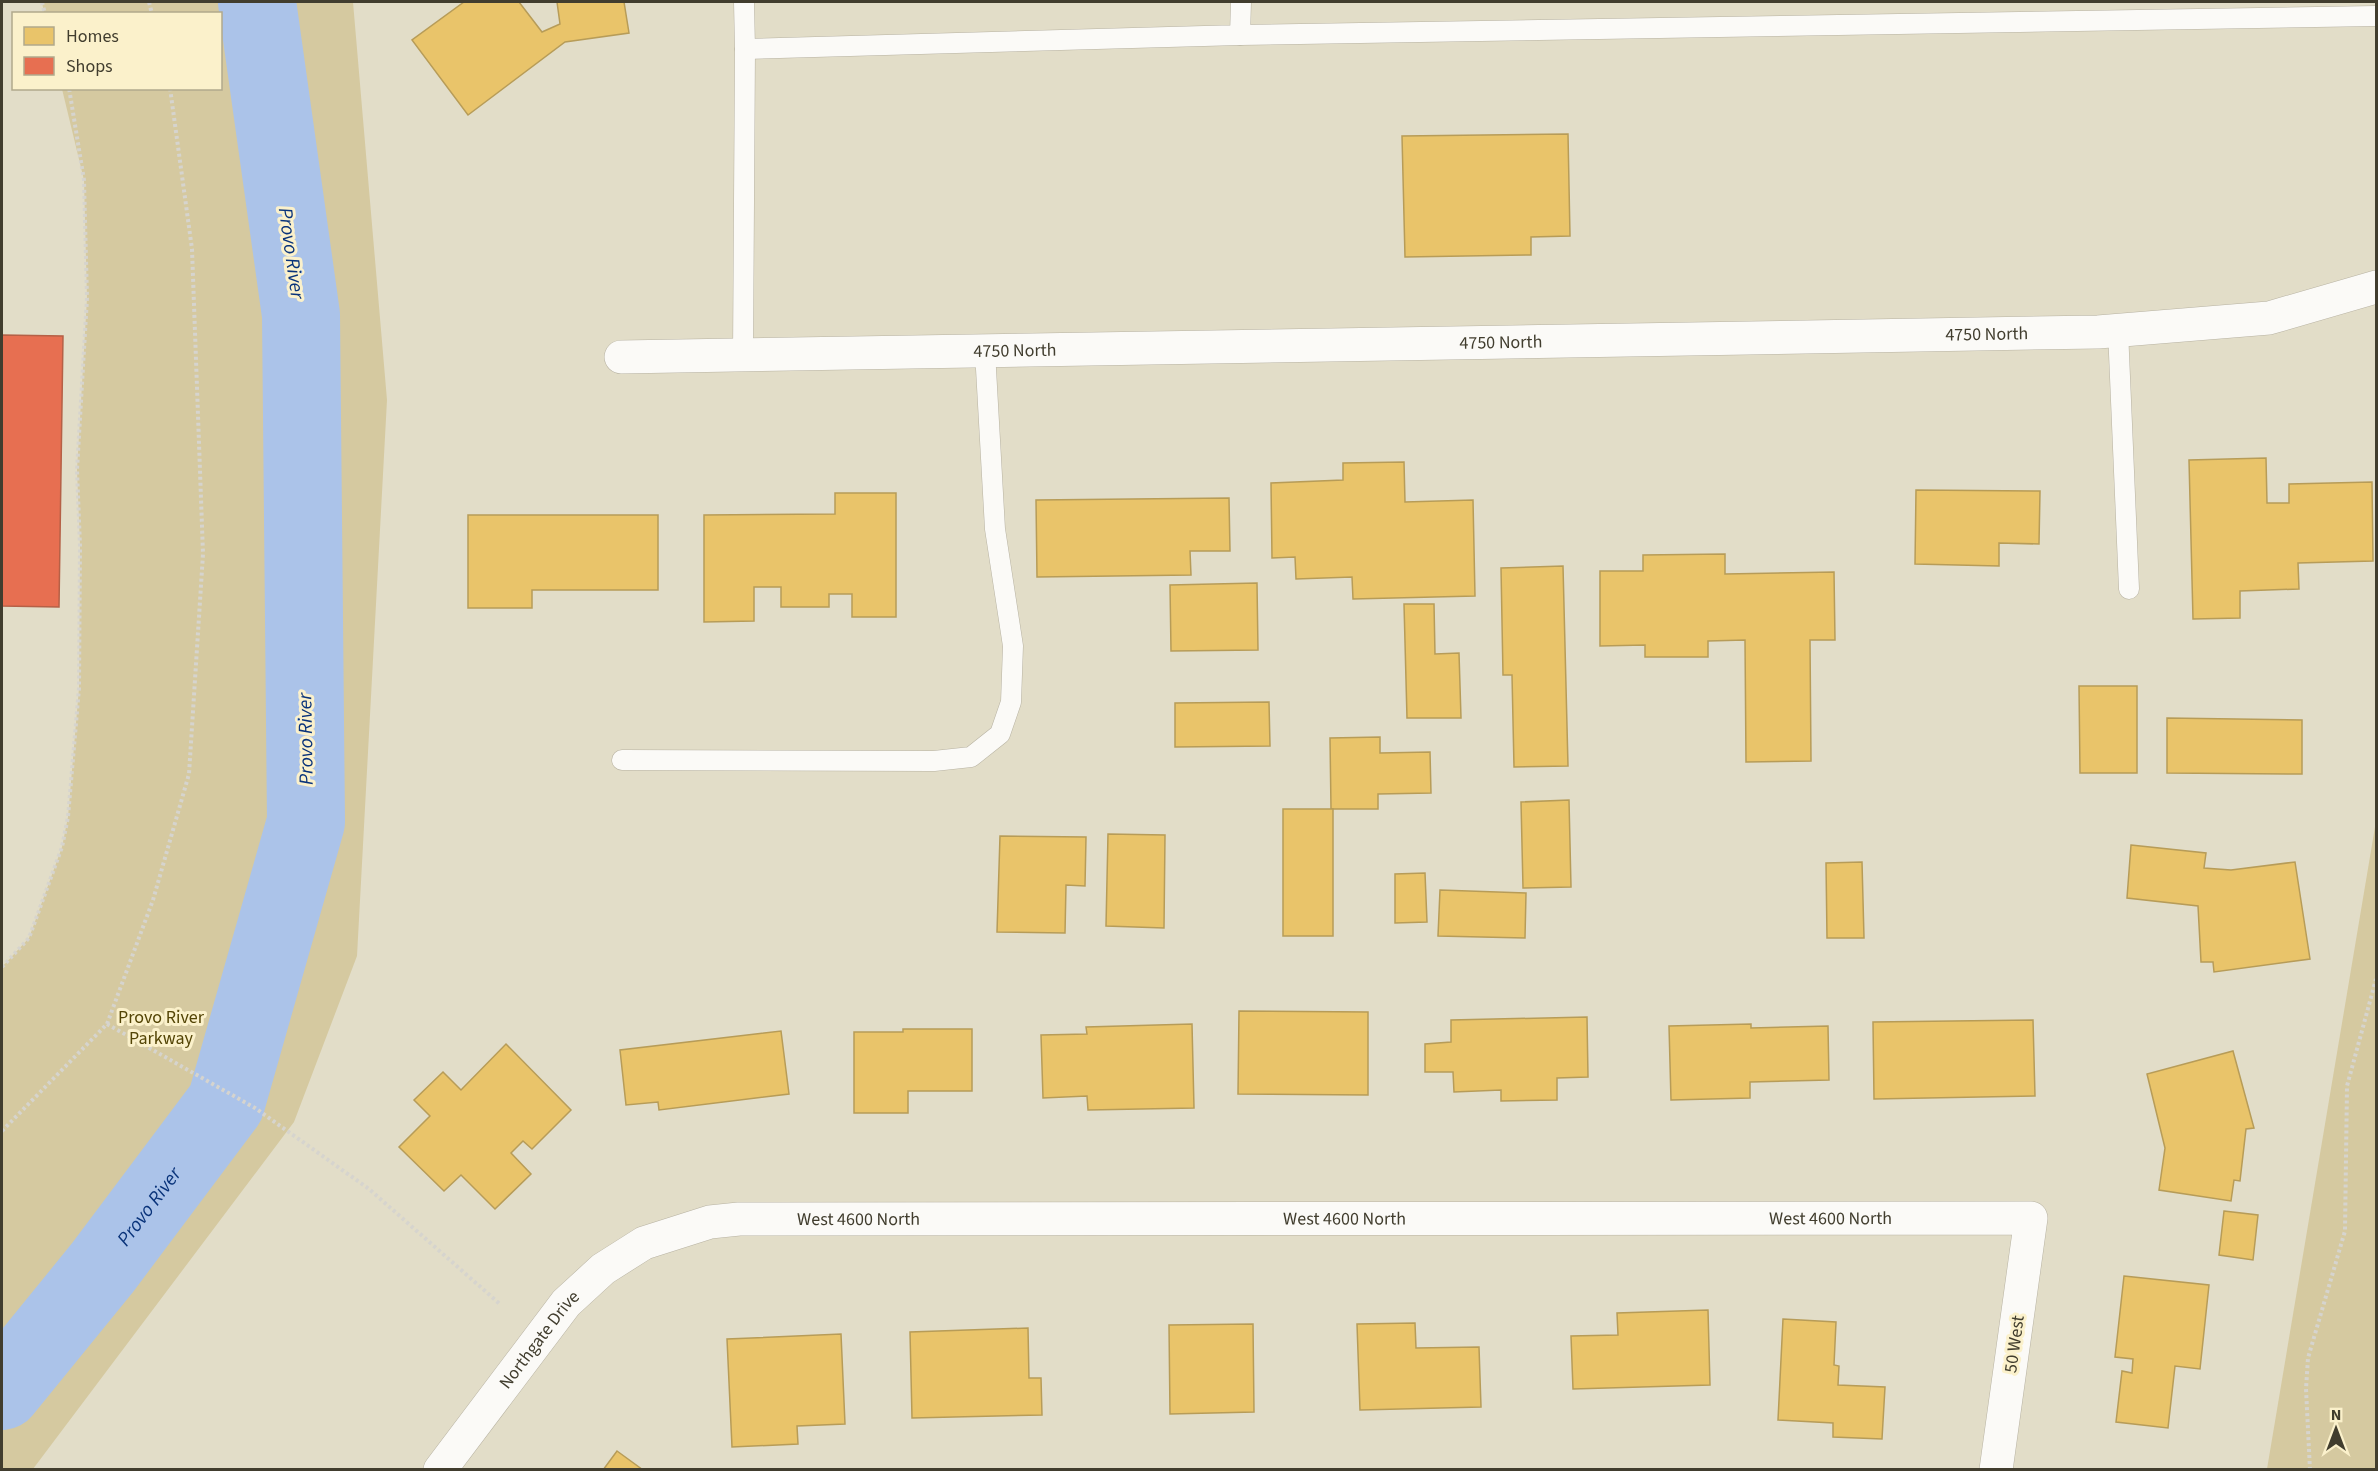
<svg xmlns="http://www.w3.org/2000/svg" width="2378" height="1471" viewBox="0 0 2378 1471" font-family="'Source Sans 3',sans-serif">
  <rect width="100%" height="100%" fill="#e2ddc8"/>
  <g fill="#d5c9a0">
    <path d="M42 2H353L387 400 357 956 294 1122 33 1469 2 1470V967L29 938 62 847 68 817 79 688 80 546 77 470 87 298 84 180 62 89 220 88V14L44 13Z"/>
    <path d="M2376 821V1469H2267Z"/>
  </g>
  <g fill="#e9c46a" stroke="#b79c58" stroke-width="1.5">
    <path d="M464 2H519L542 32 560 24 557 2H624L629 33 565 42 468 115 412 40Z"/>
    <path d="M1568 134 1570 236 1531 237V255L1405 257 1402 136Z"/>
    <path d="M2266 458 2267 503H2289V484L2372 482 2373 561 2298 563 2299 589 2240 591V618L2193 619 2189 460Z"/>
    <path d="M1404 462 1405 502 1473 500 1475 596 1353 599 1352 577 1296 579 1295 557 1272 558 1271 483 1343 480V463Z"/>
    <path d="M1916 490 2040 491 2039 544 1999 543V566L1915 564Z"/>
    <path d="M835 493H896V617H852V594H829V607H781V587H754V621L704 622V515L835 514Z"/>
    <path d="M1229 498 1230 551H1190L1191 575 1037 577 1036 500Z"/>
    <path d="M468 515H658V590H532V608H468Z"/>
    <path d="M1725 554V574L1834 572 1835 640H1810L1811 761 1746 762 1745 640 1708 641V657H1645V645L1600 646V571H1643V555Z"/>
    <path d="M1563 566 1568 766 1514 767 1512 675H1503L1501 568Z"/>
    <path d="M1257 583 1258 650 1171 651 1170 585Z"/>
    <path d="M1404 604H1434L1435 654 1459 653 1461 718H1407Z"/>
    <path d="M2079 686H2137V773H2080Z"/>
    <path d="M1269 702 1270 746 1175 747V703Z"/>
    <path d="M2167 718 2302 720V774L2167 773Z"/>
    <path d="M1380 737V753L1430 752 1431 793 1378 794V809H1331L1330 738Z"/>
    <path d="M1569 800 1571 887 1523 888 1521 802Z"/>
    <rect x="1283" y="809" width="50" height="127"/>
    <path d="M1108 834 1165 835 1164 928 1106 926Z"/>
    <path d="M1000 836 1086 837 1085 886 1066 885 1065 933 997 932Z"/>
    <path d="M2131 845 2206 853 2204 868 2231 870 2295 862 2310 959 2214 972 2213 962H2201L2198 906 2127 898Z"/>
    <path d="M1862 862 1864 938H1827L1826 863Z"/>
    <path d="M1425 873 1427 922 1395 923V874Z"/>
    <path d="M1440 890 1526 893 1525 938 1438 936Z"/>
    <path d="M1239 1011 1368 1012V1095L1238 1094Z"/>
    <path d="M1587 1017 1588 1077 1557 1078V1100L1501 1101V1090L1454 1092 1453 1072H1425V1044L1451 1042V1020Z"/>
    <path d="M2033 1020 2035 1096 1874 1099 1873 1022Z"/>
    <path d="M1192 1024 1194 1108 1088 1110 1087 1096 1043 1098 1041 1035 1087 1034 1086 1027Z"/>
    <path d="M1751 1024V1028L1828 1026 1829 1080 1750 1082V1098L1671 1100 1669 1026Z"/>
    <path d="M903 1029H972V1091H908V1113H854V1032H903Z"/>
    <path d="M781 1031 789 1094 659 1110 658 1102 626 1105 620 1050Z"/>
    <path d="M506 1044 571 1110 532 1149 523 1141 511 1153 531 1174 495 1209 461 1175 444 1191 399 1147 430 1116 414 1100 443 1072 461 1090Z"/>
    <path d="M2233 1051 2254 1128 2246 1129 2240 1181 2234 1180 2231 1201 2159 1190 2165 1148 2147 1074Z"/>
    <path d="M2224 1211 2258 1215 2253 1260 2219 1255Z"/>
    <path d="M2124 1276 2209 1285 2200 1369 2175 1366 2168 1428 2116 1422 2122 1371 2132 1373 2133 1359 2115 1357Z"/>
    <path d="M1708 1310 1710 1385 1573 1389 1571 1336 1618 1335 1617 1313Z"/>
    <path d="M1783 1319 1836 1322 1834 1365 1839 1366 1838 1385 1885 1387 1882 1439 1833 1437V1423L1778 1420Z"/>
    <path d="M1415 1323 1416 1348 1479 1347 1481 1407 1360 1410 1357 1324Z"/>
    <path d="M1253 1324 1254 1412 1170 1414 1169 1325Z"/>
    <path d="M1028 1328 1029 1378H1041L1042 1415 912 1418 910 1332Z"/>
    <path d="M841 1334 845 1424 797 1426 798 1444 732 1447 727 1339Z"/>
    <path d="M617 1451 643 1470H603Z"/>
  </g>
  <path fill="#e76f51" stroke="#b56046" stroke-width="1.5" d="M2 335 63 336 59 607 2 606Z"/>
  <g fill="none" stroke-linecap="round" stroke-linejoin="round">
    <path stroke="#abc3e9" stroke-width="78" id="s1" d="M2 1391 103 1267 226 1103 306 822 301 315 257 2"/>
    <defs>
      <g id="service">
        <path d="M744 2 745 49"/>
        <path d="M1240 35 2376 16"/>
        <path d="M2118 330 2129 589"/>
        <path d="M743 355 745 49 1240 35 1241 2"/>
        <path d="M622 760 934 761 971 757 1000 734 1011 702 1013 646 995 529 985 351"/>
      </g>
      <g id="minor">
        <path id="s2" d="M621 357 2098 332 2269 318 2376 287"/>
        <path id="s3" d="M440 1470 566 1303 603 1269 644 1243 710 1222 739 1219 2031 1218 1996 1470"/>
      </g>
    </defs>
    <use href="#service" stroke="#b7b2a2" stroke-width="21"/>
    <use href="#minor" stroke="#b7b2a2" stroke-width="34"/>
    <g stroke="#d6d4ce" stroke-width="4" stroke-dasharray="3 3" stroke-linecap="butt">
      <path d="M42 2 45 14"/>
      <path d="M149 2 152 14"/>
      <path d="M2 967 29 938 62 847 68 817 79 688 80 546 77 470 87 298 84 180 69 88"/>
      <path d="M107 1024 255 1108 369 1189 501 1305"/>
      <path d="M2 1131 107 1024 153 900 189 774 203 554 192 249 170 88"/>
      <path d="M2310 1470 2306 1389 2308 1358 2345 1231 2347 1086 2376 979"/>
    </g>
    <use href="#service" stroke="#fbfaf7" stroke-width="20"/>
    <use href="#minor" stroke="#fbfaf7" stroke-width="33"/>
  </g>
  <g text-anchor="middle" stroke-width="6" stroke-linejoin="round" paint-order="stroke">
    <g font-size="18" fill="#413d2e" stroke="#fbf1cb">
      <text dy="6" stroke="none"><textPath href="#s2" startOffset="1366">4750 North</textPath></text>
      <text dy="6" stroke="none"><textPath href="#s2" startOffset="880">4750 North</textPath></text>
      <text dy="6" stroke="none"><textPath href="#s2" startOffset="394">4750 North</textPath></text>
      <text dy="6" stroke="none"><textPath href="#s3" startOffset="1012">West 4600 North</textPath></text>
      <text dy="6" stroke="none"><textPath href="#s3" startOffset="1498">West 4600 North</textPath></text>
      <text dy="6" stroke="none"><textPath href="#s3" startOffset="526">West 4600 North</textPath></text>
      <text dy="6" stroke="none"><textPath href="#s3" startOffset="164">Northgate Drive</textPath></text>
      <text transform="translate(2014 1344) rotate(-82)" y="6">50 West</text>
    </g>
    <g font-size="18" fill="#534405" stroke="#fbf1cb">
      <text x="161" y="1023">Provo River<tspan x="161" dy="21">Parkway</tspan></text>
    </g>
    <g font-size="20" font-style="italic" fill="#09337a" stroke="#fbf1cb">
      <text transform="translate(292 253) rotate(82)" y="7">Provo River</text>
      <text transform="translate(305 739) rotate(-91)" y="7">Provo River</text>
      <text dy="7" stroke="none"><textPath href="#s1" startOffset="236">Provo River</textPath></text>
    </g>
  </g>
  <rect width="2378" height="1471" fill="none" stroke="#413d2e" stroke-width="6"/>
  <rect x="12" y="12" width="210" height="78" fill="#fbf1cb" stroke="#b1a98c" stroke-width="1.5"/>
  <rect x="24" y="27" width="30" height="18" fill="#e9c46a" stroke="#b1a98c" stroke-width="1.5"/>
  <text x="66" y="42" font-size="18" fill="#413d2e">Homes</text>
  <rect x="24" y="57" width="30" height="18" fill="#e76f51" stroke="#b1a98c" stroke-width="1.5"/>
  <text x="66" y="72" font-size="18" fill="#413d2e">Shops</text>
  <g transform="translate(2336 1429)" stroke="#fbf1cb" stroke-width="4.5" paint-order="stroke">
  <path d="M0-4.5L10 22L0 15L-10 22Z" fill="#413d2e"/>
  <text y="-9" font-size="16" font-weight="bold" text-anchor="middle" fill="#413d2e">N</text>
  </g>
</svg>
